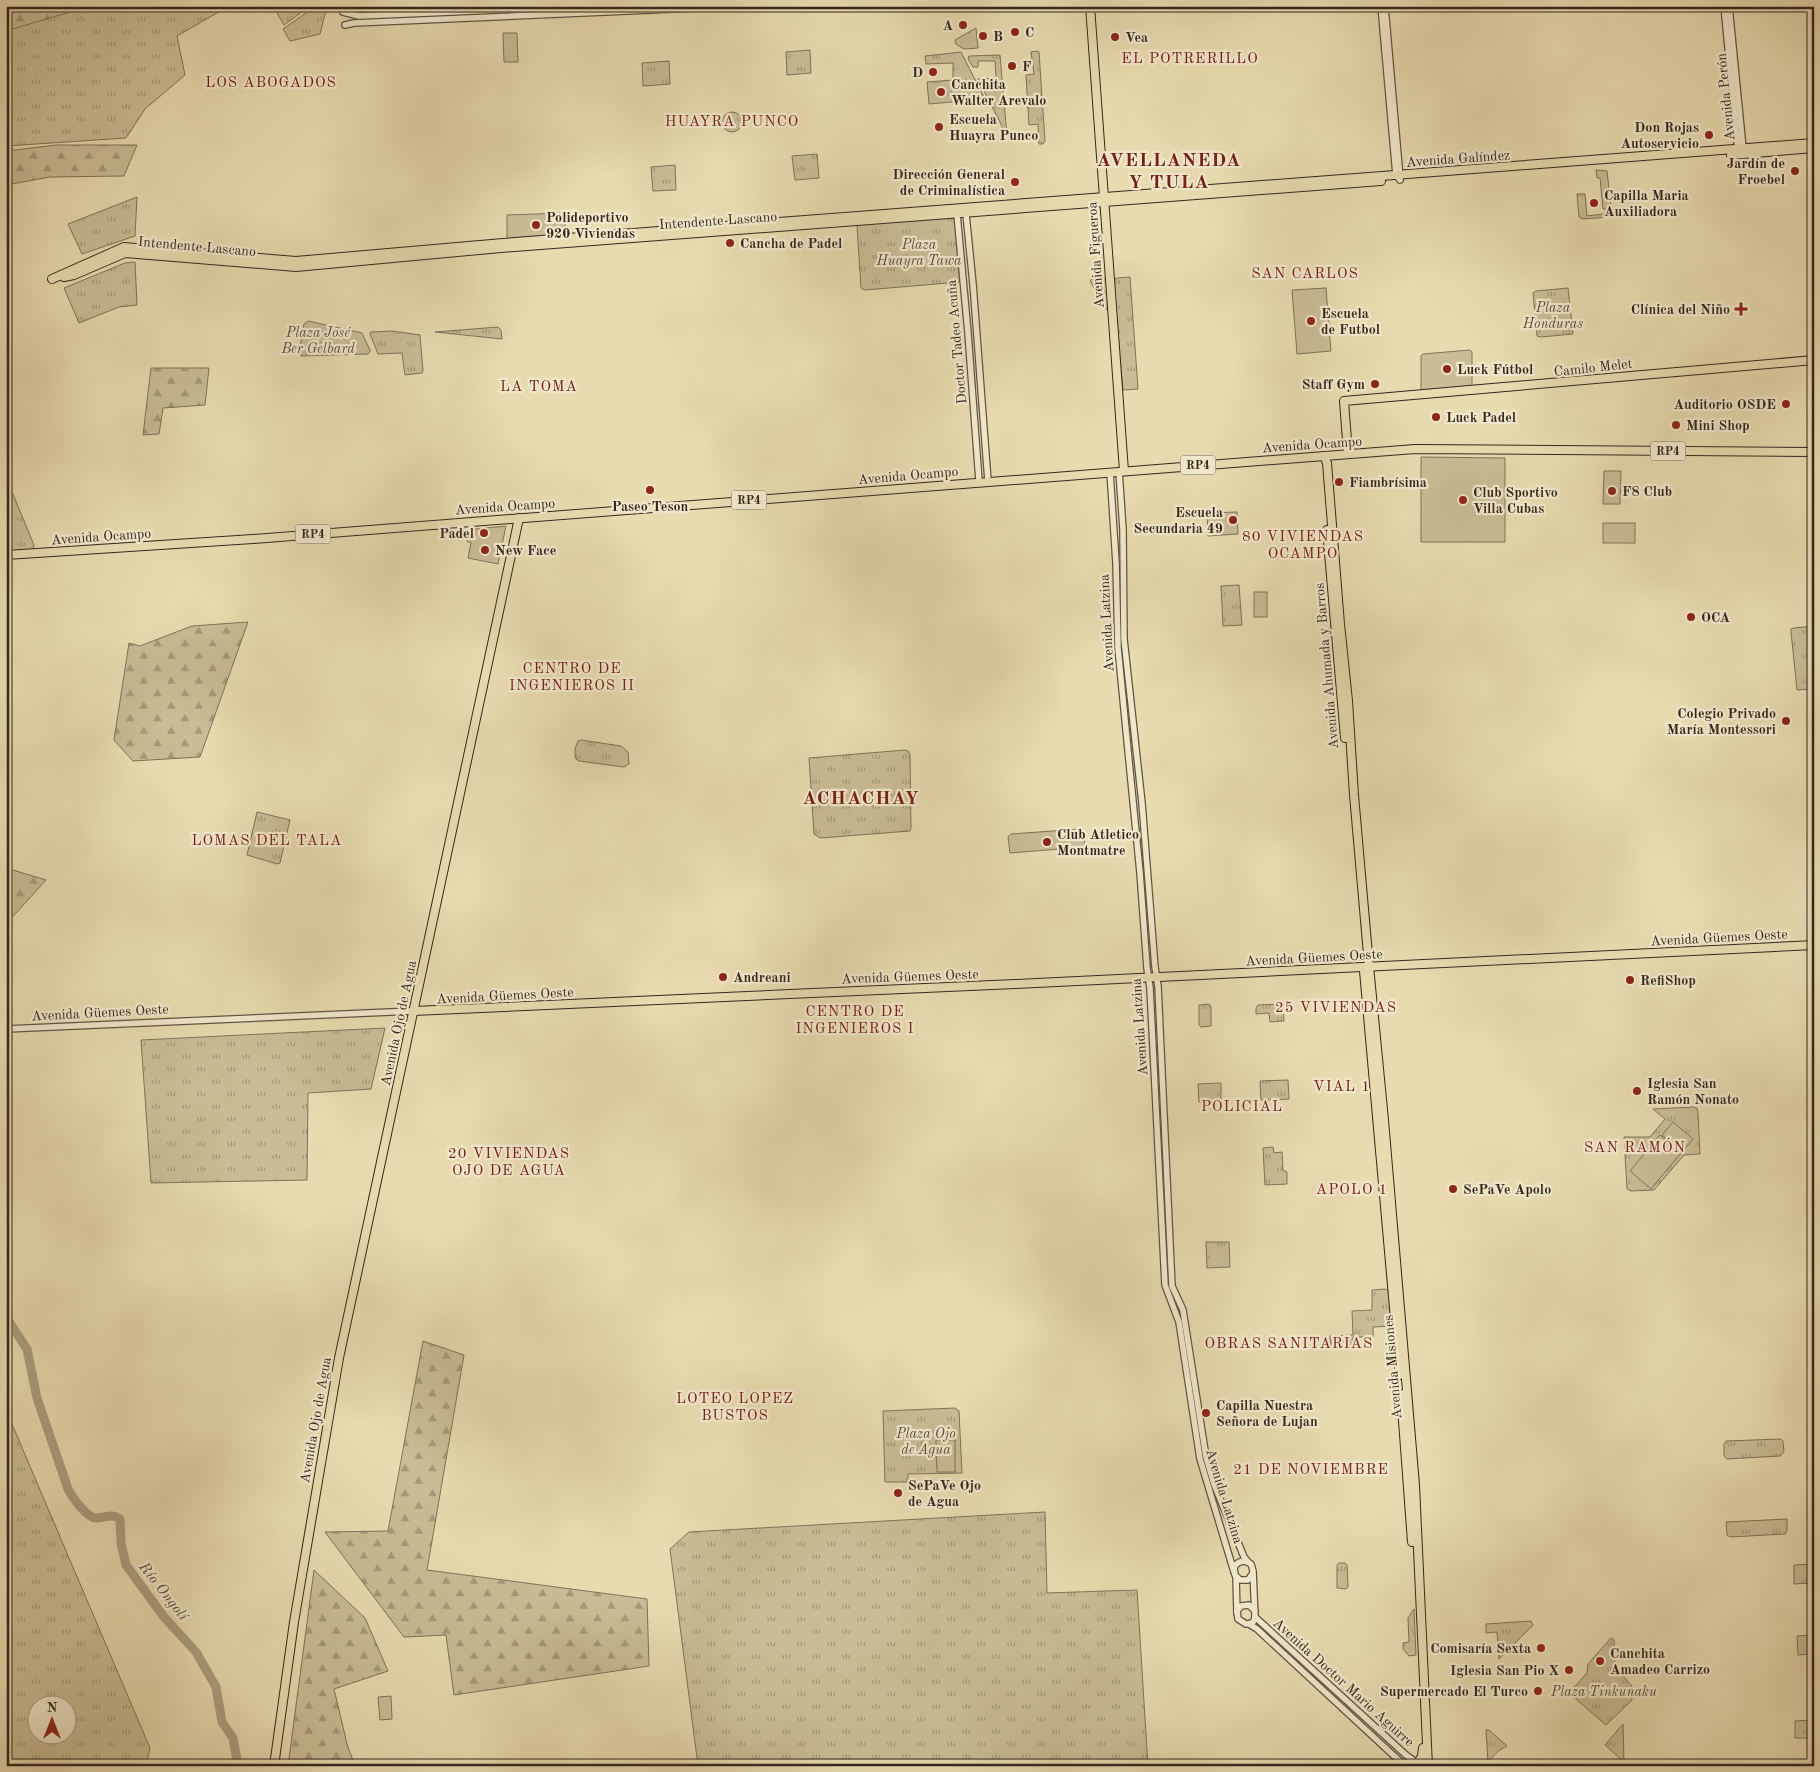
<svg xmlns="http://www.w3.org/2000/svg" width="1820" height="1772" viewBox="0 0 1820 1772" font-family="'Old Standard TT',serif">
  <defs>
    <pattern id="grass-tufts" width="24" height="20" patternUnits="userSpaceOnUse" patternTransform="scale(1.25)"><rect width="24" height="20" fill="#cabc96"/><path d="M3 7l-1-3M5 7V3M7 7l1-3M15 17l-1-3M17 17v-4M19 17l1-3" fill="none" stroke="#a5997a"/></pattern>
    <pattern id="forest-firs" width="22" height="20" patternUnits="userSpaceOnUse" patternTransform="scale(1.25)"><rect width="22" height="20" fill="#cabc96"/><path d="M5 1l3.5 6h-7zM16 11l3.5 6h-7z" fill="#a5997a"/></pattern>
  </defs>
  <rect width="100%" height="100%" fill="#e8dbaf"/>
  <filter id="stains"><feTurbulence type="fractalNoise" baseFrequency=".004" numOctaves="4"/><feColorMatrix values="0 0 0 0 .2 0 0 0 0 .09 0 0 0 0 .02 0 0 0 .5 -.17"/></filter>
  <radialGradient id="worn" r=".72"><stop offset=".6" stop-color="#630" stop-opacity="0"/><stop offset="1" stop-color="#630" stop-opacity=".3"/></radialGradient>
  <g fill="url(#grass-tufts)" stroke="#80725a" fill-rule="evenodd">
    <path d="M6 6H229L177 36 185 75 145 109 126 138 6 146Z"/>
    <path d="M273 6H310L284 25Z"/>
    <path d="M316 6H332L326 10 320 34 290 41 283 29Z"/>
    <path d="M340 6H416L419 10 351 11Z"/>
    <path d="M976 28 978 48 964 49 956 44 955 40Z"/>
    <path d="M810 50 811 73 787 75 786 52Z"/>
    <path d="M1037 51 1039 52 1045 141 1043 144H1039L1038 124 1029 125 1026 75 1034 74 1031 52Z"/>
    <path d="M961 52 985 99 929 104 927 82 953 80V63L926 64 925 56Z"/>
    <path d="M1000 55 1007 136 978 79 996 78 995 61H978V67H973L968 59 969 56Z"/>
    <path d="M669 61 670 84 643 86 642 63Z"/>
    <circle cx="732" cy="122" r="10"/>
    <path d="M817 154 819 178 795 180 792 156Z"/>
    <path d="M675 165 676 190 653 191 651 167Z"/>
    <path d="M1596 170 1607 171 1612 215 1610 217 1582 219 1579 217 1577 194H1585L1587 216 1603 214 1606 212V209H1603L1600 178H1597Z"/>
    <path d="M137 197 135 236 82 254 68 224Z"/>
    <path d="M950 217 953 218 955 222 960 282 865 290 861 288 857 226 859 224Z"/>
    <path d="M135 262 137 305 119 307 79 323 64 288 125 263Z"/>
    <path d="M1130 277 1138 389 1123 390 1113 282 1116 278Z"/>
    <path d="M1106 278V280L1109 313 1090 281 1092 279Z"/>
    <path d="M1568 288 1573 334 1541 337 1537 336 1533 293 1536 291Z"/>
    <path d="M308 321 362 333 370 350V352L368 354 301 356 299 353 304 324Z"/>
    <path d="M498 327 501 330 502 339 435 332Z"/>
    <path d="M392 331 420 335 423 371 422 373 405 375 402 353 378 354 370 334 371 332Z"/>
    <path d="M6 484 10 487 34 545 33 549 6 552Z"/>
    <path d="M1239 585 1242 625 1223 626 1221 586Z"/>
    <path d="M1814 626V689L1797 690 1791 632V629L1794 628Z"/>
    <path d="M581 740 621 746 628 752 629 764 624 767 579 761 576 759C574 754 575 747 578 741Z"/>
    <path d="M905 750 908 751 910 754 911 828 910 831 820 838 814 834 809 758Z"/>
    <path d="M257 812 290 820 280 863 277 864 247 855Z"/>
    <path d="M1209 1004 1211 1007V1026L1201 1027 1199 1025V1005Z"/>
    <path d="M1283 1004 1284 1021 1270 1022 1269 1013 1256 1014V1008L1258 1005Z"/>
    <path d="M385 1028 371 1089 308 1093 307 1180 151 1183 141 1040Z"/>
    <path d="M1288 1080 1289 1099 1261 1100 1260 1081Z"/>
    <path d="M1221 1083V1101L1199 1102 1198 1084Z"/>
    <path d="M1693 1107 1697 1108 1698 1112 1700 1154 1684 1155 1654 1190 1631 1191 1627 1189 1624 1137H1650L1665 1119 1653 1109Z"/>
    <path d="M1273 1147 1274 1153 1282 1152 1283 1170 1287 1172V1184L1265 1185 1263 1148Z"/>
    <path d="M1206 1242H1229L1230 1267 1207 1268Z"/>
    <path d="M1385 1289 1388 1290 1390 1293 1392 1326 1373 1327V1337H1353V1347L1331 1348 1330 1336 1353 1335 1352 1311 1372 1310V1290Z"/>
    <path d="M955 1408 959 1411 962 1473 908 1474V1482H885L883 1411Z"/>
    <path d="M6 1410 150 1748 146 1766H6ZM38 1704H68V1734H38Z"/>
    <path d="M1781 1439 1783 1441 1784 1452 1780 1456 1727 1459 1724 1456V1444L1726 1441Z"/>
    <path d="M1045 1512 1047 1593 1137 1590 1148 1766H698L670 1549 689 1532Z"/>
    <path d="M1787 1519V1531L1785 1534 1730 1537 1727 1535 1726 1522Z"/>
    <path d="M1339 1563H1345L1347 1565 1348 1587 1346 1589 1337 1588V1565Z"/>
    <path d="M1813 1564 1814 1583 1794 1584V1565Z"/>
    <path d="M1414 1609 1416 1655 1409 1656 1403 1649V1643L1409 1642 1408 1618Z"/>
    <path d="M1531 1621 1533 1625 1499 1659 1497 1632 1486 1633V1624Z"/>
    <path d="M1814 1635V1654L1798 1655 1797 1636Z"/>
    <path d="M1611 1638 1614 1640 1615 1667 1632 1686V1700L1606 1725 1569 1693 1587 1673 1588 1664Z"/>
    <path d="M1814 1714V1742L1809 1738H1795V1721L1810 1720Z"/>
    <path d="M1623 1724 1624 1762 1605 1745Z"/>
    <path d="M1486 1730H1489L1507 1746 1498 1751 1488 1762Z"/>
  </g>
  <g fill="url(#forest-firs)" stroke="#80725a">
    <path d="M6 6H190L187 8 70 12 6 31Z"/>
    <path d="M56 145H137L124 176 50 177 6 185V151Z"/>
    <path d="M151 368H209L205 405 163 408 159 434 143 435Z"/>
    <path d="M248 622 200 757 133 761 114 740 129 643 140 646 192 626Z"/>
    <path d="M6 868 46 880 6 924Z"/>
    <path d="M423 1341 464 1355 427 1570 647 1599 649 1666 454 1695 446 1635 404 1637 325 1532 388 1531Z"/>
    <path d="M314 1570 365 1618 388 1671 334 1689 347 1744 355 1766H288Z"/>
  </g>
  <g fill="#cabc96" stroke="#80725a">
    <path d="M503 33H517L518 62H504Z"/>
    <path d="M564 213 566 235 507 240V215Z"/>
    <path d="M1326 288 1331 351 1297 354 1292 290Z"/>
    <path d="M1470 350 1472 352V385L1470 387 1423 391 1421 389V356L1423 354Z"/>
    <path d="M1421 457 1505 458V542H1421Z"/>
    <path d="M1604 471H1621L1620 504H1603Z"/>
    <path d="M1237 512 1238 534 1208 536 1207 513Z"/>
    <rect x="1603" y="523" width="32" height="20"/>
    <path d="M506 526 498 564 468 558 471 542H467L466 530Z"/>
    <rect x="1254" y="592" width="13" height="25"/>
    <path d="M1080 829 1083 831 1085 847 1010 853 1008 837 1011 834Z"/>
    <path d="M1673 1122 1693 1139 1682 1152 1662 1135Z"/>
    <path d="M1660 1135 1681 1153 1651 1189 1630 1171Z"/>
    <path d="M936 1440H955V1472H937Z"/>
    <path d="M391 1696 392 1719 380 1720 378 1697Z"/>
  </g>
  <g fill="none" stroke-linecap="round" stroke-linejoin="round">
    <path stroke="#ab9e7e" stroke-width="9" d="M6 1317 27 1349 37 1398 68 1489C72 1497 87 1518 96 1518 105 1518 112 1513 120 1519L121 1543 126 1565 164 1617 196 1652 216 1687 222 1722 233 1738 238 1766"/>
    <defs>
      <g id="minor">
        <path d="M1381 6 1396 175 1400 180"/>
        <path d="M1385 6 1400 178"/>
        <path d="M1724 6 1738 151"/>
        <path d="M1729 6 1743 148 1741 151"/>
        <path d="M343 12 359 16 587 6"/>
        <path d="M345 25 354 23 742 6"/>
        <path d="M1119 471 1123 529 1124 639 1142 803 1155 967 1158 986 1172 1286 1183 1310 1206 1457 1214 1484 1244 1557 1248 1562"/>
        <path d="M1110 472 1116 563 1118 648 1140 873 1147 968 1150 988 1165 1285 1179 1322 1200 1459 1234 1572"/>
        <path d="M979 481 968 333 957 214 961 208 966 214 973 284 988 481"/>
        <path d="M6 1029 413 1011"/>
        <path d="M1253 1573 1248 1580H1240L1235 1575 1234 1567C1238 1561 1245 1559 1251 1564L1253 1571 1255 1617C1255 1622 1251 1624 1246 1624L1238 1619 1237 1611 1241 1606 1249 1605 1255 1611"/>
        <path d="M1236 1577 1237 1613"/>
        <path d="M1255 1617 1406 1755 1417 1763"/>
        <path d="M1249 1624 1257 1629 1405 1766"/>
      </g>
      <g id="major">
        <path d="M1090 6 1124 471"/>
        <path d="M1731 155 1814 148"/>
        <path d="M64 277 74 275 125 253 296 267 501 248 1381 181"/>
        <path d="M52 279 124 247 296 261 503 243 1814 143"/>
        <path d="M1348 454 1344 401 1814 360"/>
        <path d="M1324 456 1327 463 1340 624 1348 701 1354 795 1369 966 1384 1120 1415 1485 1428 1766"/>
        <path d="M1327 530 1345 738"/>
        <path d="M6 555 253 539 1415 449 1814 452"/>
        <path d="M1364 971 1400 1375"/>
        <path d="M413 1011 1015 984 1814 945"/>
        <path d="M1401 1394 1412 1542"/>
        <path d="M1418 1763 1422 1756 1423 1748"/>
        <path d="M274 1766 294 1622 339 1358 519 518"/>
      </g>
    </defs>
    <use href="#minor" stroke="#625442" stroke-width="8"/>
    <use href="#major" stroke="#35271e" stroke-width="10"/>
    <use href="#minor" stroke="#f0e8cb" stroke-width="5.5"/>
    <use href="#major" stroke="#e8dbaf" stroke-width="8"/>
  </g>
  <g fill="#8f2418" stroke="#f0e8cb" stroke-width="2">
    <circle cx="963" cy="25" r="5"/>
    <circle cx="1015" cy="32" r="5"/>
    <circle cx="983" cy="36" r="5"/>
    <circle cx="1115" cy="37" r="5"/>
    <circle cx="1012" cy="66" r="5"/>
    <circle cx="933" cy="72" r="5"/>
    <circle cx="941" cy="92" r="5"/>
    <circle cx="939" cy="127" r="5"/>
    <circle cx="1709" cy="135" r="5"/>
    <circle cx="1795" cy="171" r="5"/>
    <circle cx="1015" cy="182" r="5"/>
    <circle cx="1594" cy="203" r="5"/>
    <circle cx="536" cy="225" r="5"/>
    <circle cx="730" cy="243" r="5"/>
    <path d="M1738.5 301.5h5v5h5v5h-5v5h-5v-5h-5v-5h5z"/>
    <circle cx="1311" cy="321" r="5"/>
    <circle cx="1447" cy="369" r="5"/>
    <circle cx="1375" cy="384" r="5"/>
    <circle cx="1786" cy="404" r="5"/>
    <circle cx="1436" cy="417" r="5"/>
    <circle cx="1676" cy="425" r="5"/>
    <circle cx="1339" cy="482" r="5"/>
    <circle cx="650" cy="490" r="5"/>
    <circle cx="1612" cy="491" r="5"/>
    <circle cx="1463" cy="500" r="5"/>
    <circle cx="1233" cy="520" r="5"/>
    <circle cx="484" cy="533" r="5"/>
    <circle cx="485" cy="550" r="5"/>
    <circle cx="1691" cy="617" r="5"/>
    <circle cx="1786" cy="721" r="5"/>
    <circle cx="1047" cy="842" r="5"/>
    <circle cx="723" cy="977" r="5"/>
    <circle cx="1630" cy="980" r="5"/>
    <circle cx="1637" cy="1091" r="5"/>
    <circle cx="1453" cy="1189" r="5"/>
    <circle cx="1206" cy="1413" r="5"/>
    <circle cx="898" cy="1493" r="5"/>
    <circle cx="1541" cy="1648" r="5"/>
    <circle cx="1600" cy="1661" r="5"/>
    <circle cx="1569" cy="1670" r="5"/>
    <circle cx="1538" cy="1691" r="5"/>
  </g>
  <g text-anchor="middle" stroke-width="4.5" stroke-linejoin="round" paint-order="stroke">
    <g fill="#f0e8cb" stroke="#6d6152" stroke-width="1">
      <rect x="1650.5" y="441.5" width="35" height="19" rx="4"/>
      <rect x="1180.5" y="455.5" width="35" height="19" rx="4"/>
      <rect x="731.5" y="490.5" width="35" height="19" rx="4"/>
      <rect x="295.5" y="524.5" width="35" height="19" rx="4"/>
    </g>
    <g font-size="12" font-weight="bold" fill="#35271e">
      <text x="1668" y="455">RP4</text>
      <text x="1198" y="469">RP4</text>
      <text x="749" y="504">RP4</text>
      <text x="313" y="538">RP4</text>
    </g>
    <g font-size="14" font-weight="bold" fill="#35271e" stroke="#f0e8cb" text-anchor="start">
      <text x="953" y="30" text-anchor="end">A</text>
      <text x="1025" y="37">C</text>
      <text x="993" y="41">B</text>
      <text x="1125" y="42">Vea</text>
      <text x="1022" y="71">F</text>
      <text x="923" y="77" text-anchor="end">D</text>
      <text x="951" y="89">Canchita<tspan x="951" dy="16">Walter Arevalo</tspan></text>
      <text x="949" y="124">Escuela<tspan x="949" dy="16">Huayra Punco</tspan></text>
      <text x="1699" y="132" text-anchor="end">Don Rojas<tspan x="1699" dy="16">Autoservicio</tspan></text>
      <text x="1785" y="168" text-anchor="end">Jardín de<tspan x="1785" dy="16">Froebel</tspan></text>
      <text x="1005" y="179" text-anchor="end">Dirección General<tspan x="1005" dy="16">de Criminalística</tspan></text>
      <text x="1604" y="200">Capilla Maria<tspan x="1604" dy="16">Auxiliadora</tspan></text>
      <text x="546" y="222">Polideportivo<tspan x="546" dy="16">920 Viviendas</tspan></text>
      <text x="740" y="248">Cancha de Padel</text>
      <text x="1730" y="314" text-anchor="end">Clínica del Niño</text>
      <text x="1321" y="318">Escuela<tspan x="1321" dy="16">de Futbol</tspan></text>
      <text x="1457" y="374">Luck Fútbol</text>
      <text x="1365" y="389" text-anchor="end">Staff Gym</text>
      <text x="1776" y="409" text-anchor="end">Auditorio OSDE</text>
      <text x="1446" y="422">Luck Padel</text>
      <text x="1686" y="430">Mini Shop</text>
      <text x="1349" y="487">Fiambrísima</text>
      <text x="1622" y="496">F8 Club</text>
      <text x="1473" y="497">Club Sportivo<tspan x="1473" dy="16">Villa Cubas</tspan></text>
      <text x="650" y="511" text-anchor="middle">Paseo Teson</text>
      <text x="1223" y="517" text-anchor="end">Escuela<tspan x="1223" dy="16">Secundaria 49</tspan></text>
      <text x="474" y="538" text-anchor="end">Padel</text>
      <text x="495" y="555">New Face</text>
      <text x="1701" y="622">OCA</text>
      <text x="1776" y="718" text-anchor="end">Colegio Privado<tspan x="1776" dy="16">María Montessori</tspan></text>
      <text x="1057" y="839">Club Atletico<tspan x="1057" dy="16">Montmatre</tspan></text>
      <text x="733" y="982">Andreani</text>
      <text x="1640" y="985">RefiShop</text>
      <text x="1647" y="1088">Iglesia San<tspan x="1647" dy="16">Ramón Nonato</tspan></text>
      <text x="1463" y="1194">SePaVe Apolo</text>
      <text x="1216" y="1410">Capilla Nuestra<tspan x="1216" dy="16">Señora de Lujan</tspan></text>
      <text x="908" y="1490">SePaVe Ojo<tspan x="908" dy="16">de Agua</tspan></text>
      <text x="1531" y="1653" text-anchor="end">Comisaría Sexta</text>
      <text x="1610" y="1658">Canchita<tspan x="1610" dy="16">Amadeo Carrizo</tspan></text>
      <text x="1559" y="1675" text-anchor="end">Iglesia San Pio X</text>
      <text x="1528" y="1696" text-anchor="end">Supermercado El Turco</text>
    </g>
    <g font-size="14" fill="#35271e" stroke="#f0e8cb">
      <text transform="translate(1725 97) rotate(-96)" y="5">Avenida Perón</text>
      <text transform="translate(1458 158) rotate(-4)" y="5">Avenida Galíndez</text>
      <text transform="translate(718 220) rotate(-4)" y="5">Intendente Lascano</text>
      <text transform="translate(197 246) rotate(5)" y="5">Intendente Lascano</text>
      <text transform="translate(1095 255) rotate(-94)" y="5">Avenida Figueroa</text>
      <text transform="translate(956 342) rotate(-95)" y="5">Doctor Tadeo Acuña</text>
      <text transform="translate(1593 367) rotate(-6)" y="5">Camilo Melet</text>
      <text transform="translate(1312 444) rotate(-4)" y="5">Avenida Ocampo</text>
      <text transform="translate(908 475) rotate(-5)" y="5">Avenida Ocampo</text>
      <text transform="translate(505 506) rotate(-4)" y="5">Avenida Ocampo</text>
      <text transform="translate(101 536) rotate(-4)" y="5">Avenida Ocampo</text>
      <text transform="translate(1106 623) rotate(-93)" y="5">Avenida Latzina</text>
      <text transform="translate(1326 666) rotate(-95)" y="5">Avenida Ahumada y Barros</text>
      <text transform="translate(1719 937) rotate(-3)" y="5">Avenida Güemes Oeste</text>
      <text transform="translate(1314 957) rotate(-3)" y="5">Avenida Güemes Oeste</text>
      <text transform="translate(910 976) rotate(-2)" y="5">Avenida Güemes Oeste</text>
      <text transform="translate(505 995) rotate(-3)" y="5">Avenida Güemes Oeste</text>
      <text transform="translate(100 1012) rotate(-3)" y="5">Avenida Güemes Oeste</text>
      <text transform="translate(398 1023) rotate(-78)" y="5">Avenida Ojo de Agua</text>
      <text transform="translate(1139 1027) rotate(-94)" y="5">Avenida Latzina</text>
      <text transform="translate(1392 1367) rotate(-95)" y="5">Avenida Misiones</text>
      <text transform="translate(315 1420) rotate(-80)" y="5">Avenida Ojo de Agua</text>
      <text transform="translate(1225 1496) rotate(73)" y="5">Avenida Latzina</text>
      <text transform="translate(1344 1682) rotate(42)" y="5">Avenida Doctor Mario Aguirre</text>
    </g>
    <g font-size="14" font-style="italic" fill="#5a4c3c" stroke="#f0e8cb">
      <text x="919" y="249">Plaza<tspan x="919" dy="16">Huayra Tawa</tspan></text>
      <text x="1553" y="312">Plaza<tspan x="1553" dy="16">Honduras</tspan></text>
      <text x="318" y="337">Plaza José<tspan x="318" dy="16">Ber Gelbard</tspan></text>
      <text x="926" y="1438">Plaza Ojo<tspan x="926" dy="16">de Agua</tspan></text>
      <text x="1604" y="1696">Plaza Tinkunaku</text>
    </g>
    <g font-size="15" letter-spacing="1" fill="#7a1f14" stroke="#f0e8cb">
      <text x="1190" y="63">EL POTRERILLO</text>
      <text x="271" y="87">LOS ABOGADOS</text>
      <text x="732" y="126">HUAYRA PUNCO</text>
      <text x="1305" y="278">SAN CARLOS</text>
      <text x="539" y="391">LA TOMA</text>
      <text x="1303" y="541">80 VIVIENDAS<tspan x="1303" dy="17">OCAMPO</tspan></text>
      <text x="572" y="673">CENTRO DE<tspan x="572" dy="17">INGENIEROS II</tspan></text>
      <text x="267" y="845">LOMAS DEL TALA</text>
      <text x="1336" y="1012">25 VIVIENDAS</text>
      <text x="855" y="1016">CENTRO DE<tspan x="855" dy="17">INGENIEROS I</tspan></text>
      <text x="1342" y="1091">VIAL 1</text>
      <text x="1242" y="1111">POLICIAL</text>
      <text x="1635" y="1152">SAN RAMÓN</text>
      <text x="509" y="1158">20 VIVIENDAS<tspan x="509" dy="17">OJO DE AGUA</tspan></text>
      <text x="1352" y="1194">APOLO 1</text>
      <text x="1289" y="1348">OBRAS SANITARIAS</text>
      <text x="735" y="1403">LOTEO LOPEZ<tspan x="735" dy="17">BUSTOS</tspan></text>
      <text x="1311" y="1474">21 DE NOVIEMBRE</text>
    </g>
    <g font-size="15" font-style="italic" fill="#584b3b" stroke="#f0e8cb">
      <text transform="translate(164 1591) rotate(52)" y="5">Río Ongolí</text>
    </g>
    <g font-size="19" font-weight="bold" letter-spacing="1" fill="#7a1f14" stroke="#f0e8cb">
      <text x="1169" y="166">AVELLANEDA<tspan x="1169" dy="22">Y TULA</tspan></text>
      <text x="861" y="804">ACHACHAY</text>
    </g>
  </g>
  <rect width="1820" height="1772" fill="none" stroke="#e8dbaf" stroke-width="25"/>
  <rect x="8" y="8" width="1805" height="1757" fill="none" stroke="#35271e" stroke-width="2.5"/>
  <rect x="12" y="12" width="1795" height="1747" fill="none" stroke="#35271e"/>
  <g transform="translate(52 1720)"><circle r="24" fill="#f0e8cb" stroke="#a59b86"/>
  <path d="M0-4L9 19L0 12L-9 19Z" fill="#8f2418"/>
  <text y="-8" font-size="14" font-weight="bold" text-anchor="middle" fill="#35271e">N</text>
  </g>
  <rect width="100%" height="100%" filter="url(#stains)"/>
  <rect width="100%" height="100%" fill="url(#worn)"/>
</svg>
